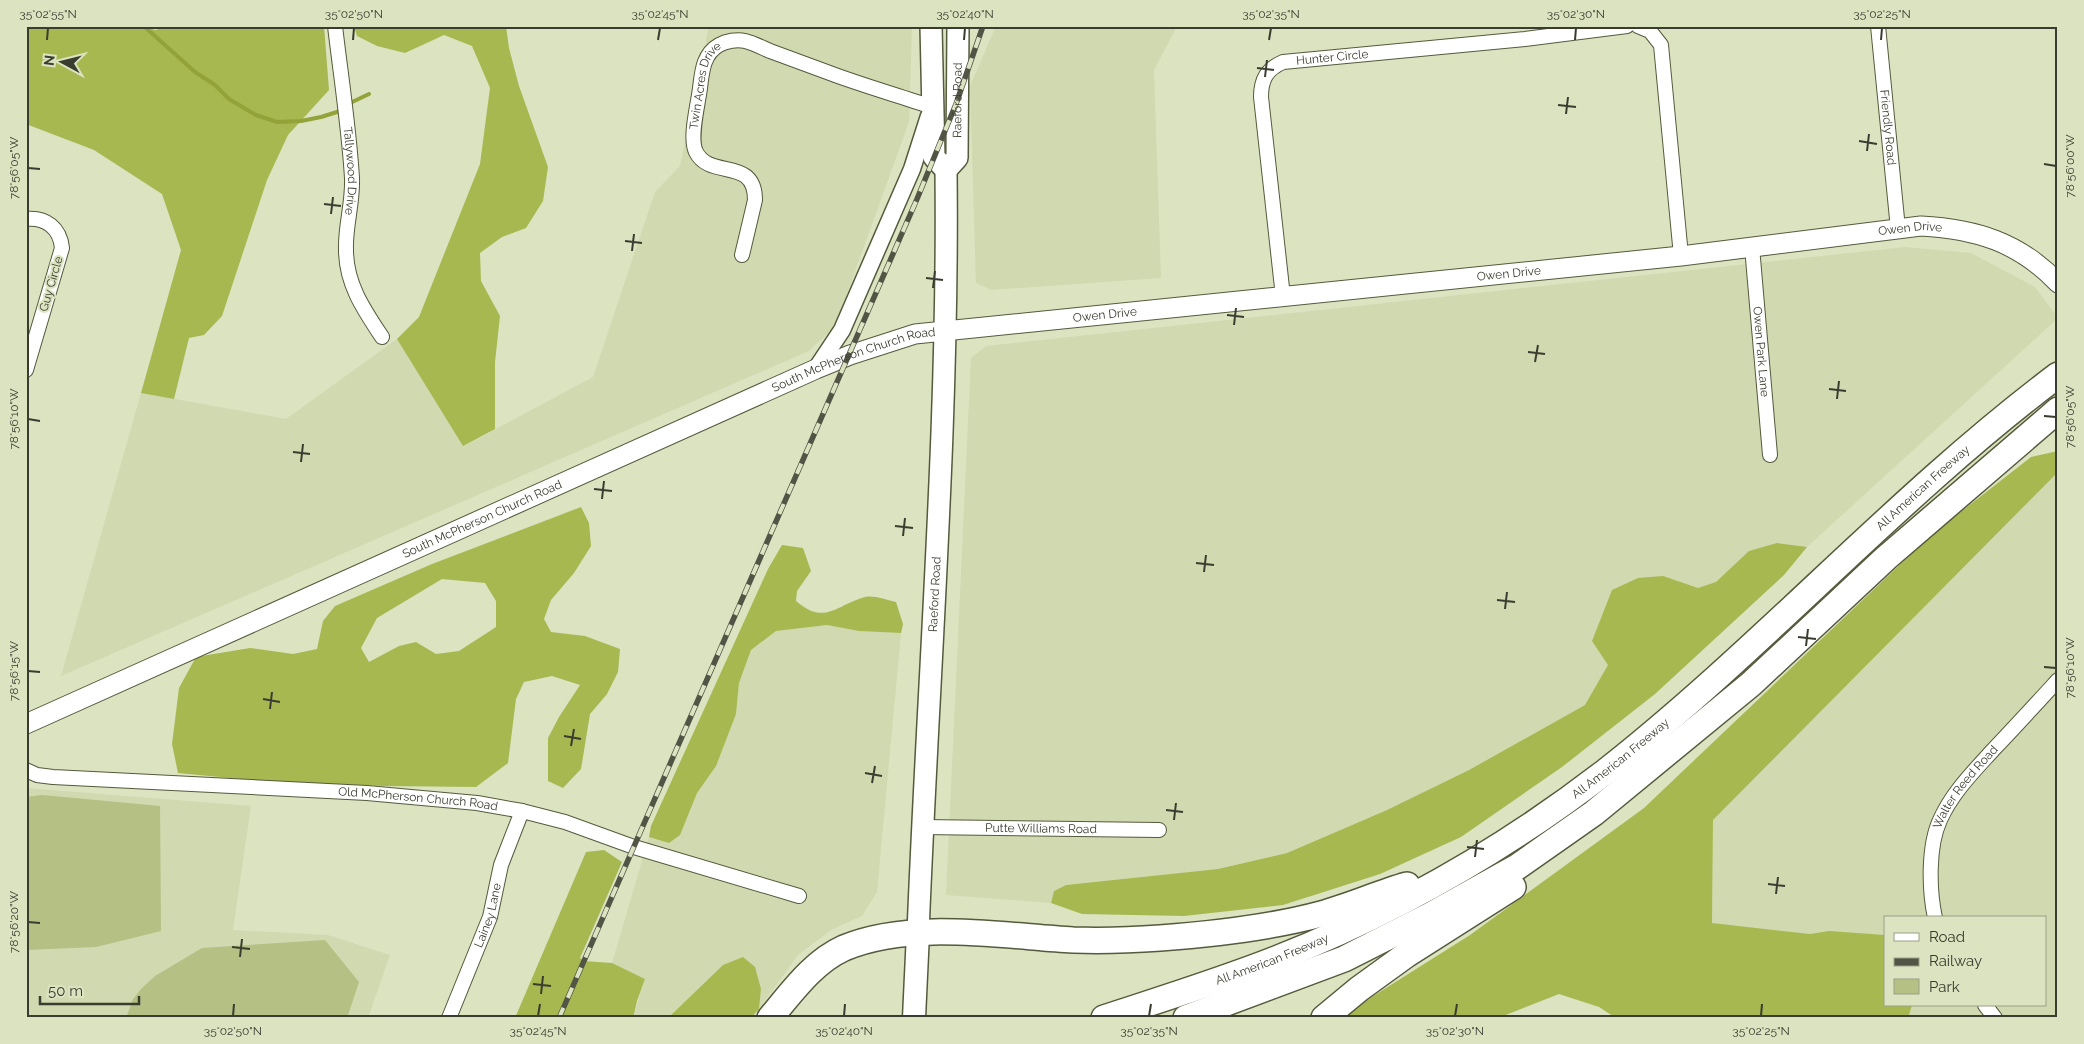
<svg xmlns="http://www.w3.org/2000/svg" width="2084" height="1044" viewBox="0 0 2084 1044" font-family="Raleway,sans-serif">
  <rect width="100%" height="100%" fill="#dbe3c1"/>
  <g fill="#d1d9b0" fill-rule="evenodd">
    <path d="M709 26H912L909 122 835 327 809 351 61 676 141 393 286 419 397 339 464 446 593 377 655 192 680 166Z"/>
    <path d="M996 26H1177L1154 70 1161 278 991 290 976 283 970 86Z"/>
    <path d="M1905 247 1971 253 2035 287 2058 318 1807 547 1728 611 1585 705 1469 770 1387 810 1287 853 1218 869 1066 885 1054 891 1051 903 946 895 971 358 986 346Z"/>
    <path d="M2058 472V1018H1830L1712 923 1713 820ZM1885 918H2045V1005H1885Z"/>
    <path d="M827 625 859 631 901 633 877 892 862 916 831 930 798 955 759 1009 761 989 723 965 668 1018H633L645 979 612 963 649 837 697 793 736 714 739 683 751 650 776 631Z"/>
    <path d="M26 788 251 806 233 930 328 935 390 955 368 1018H26Z"/>
  </g>
  <g fill="#b4c084">
    <path d="M42 795 160 806 161 931 96 947 26 950V797Z"/>
    <path d="M325 940 359 982 347 1018H126L133 999 141 989 155 976 202 948Z"/>
  </g>
  <g fill="#a7b851" fill-rule="evenodd">
    <path d="M26 26H140L156 30 164 26H324L329 90 288 135 267 180 222 316 204 335 189 338 174 399 141 393 181 250 162 194 94 150 26 124Z"/>
    <path d="M354 26H506L509 48 519 86 548 167 543 201 526 228 502 237 480 253 481 281 500 316 495 362V429L463 446 397 339 419 317 480 164 490 88 472 46 444 35 405 53 377 46 357 36Z"/>
    <path d="M2058 451V472L1713 820 1712 923 1810 934 1829 931 1885 935V1005H1912L1908 1018H1616L1599 1007 1559 994 1498 1018H1343L1348 1012 1470 935 1644 808 1930 536 2031 457Z"/>
    <path d="M581 507 589 523 591 546 574 573 551 600 544 619 551 632 585 636 620 649 618 672 607 694 590 714 581 769 563 788 548 781V738L559 717 580 685 552 676 524 682 516 699 508 763 476 787 384 786 262 781 178 773 172 744 179 688 196 657 250 648 293 654 317 649 323 621 335 606 432 564ZM442 579 485 583 496 601V627L459 651 436 654 416 642 399 646 369 662 361 648 377 618Z"/>
    <path d="M1777 543 1807 547 1784 575 1655 694 1562 767 1461 837 1380 874 1283 905 1184 916 1082 914 1051 903 1054 891 1066 885 1218 869 1287 853 1387 810 1469 770 1585 705 1608 665 1592 641 1612 590 1638 578 1663 576 1698 588 1716 582 1749 551Z"/>
    <path d="M782 545 803 548 811 571 797 591 796 601C825 626 836 605 865 597 873 595 887 600 896 602L903 624 901 633 859 631 827 625 776 631 751 650 739 683 736 714 716 766 697 793 680 835 669 843 649 837 651 826 768 569Z"/>
    <path d="M604 850 622 862 580 958 584 961 612 963 645 979 637 1001 633 1018H515L586 852Z"/>
    <path d="M743 957 755 967 761 989 759 1009 751 1018H668L723 965Z"/>
  </g>
  <g fill="none" stroke-linecap="round" stroke-linejoin="round">
    <g stroke="#93a33a" stroke-width="4">
      <path d="M148 26 146 28 195 72 215 85 229 99 256 115 277 122 301 121 321 117 337 112 343 108"/>
      <path d="M348 104 369 94"/>
    </g>
    <defs>
      <g id="minor">
        <path id="s1" d="M335 26C341 77 349 128 352 178 353 204 345 226 346 250 346 284 364 310 382 337"/>
        <path d="M1638 26 1650 31 1661 45 1681 256"/>
        <path id="s2" d="M1878 26 1898 229"/>
        <path d="M26 219C46 217 60 228 62 248L26 370"/>
        <path id="s3" d="M1752 247 1770 455"/>
        <path id="s4" d="M742 255 755 200C755 156 710 180 696 152 689 138 698 105 700 88 702 72 703 54 719 45 726 41 737 39 745 41 753 43 761 47 770 51 789 58 808 65 827 72 861 85 897 95 932 107"/>
        <path id="s5" d="M1283 297 1261 97C1261 79 1267 69 1283 62L1525 39 1627 26"/>
        <path id="s6" d="M26 770 37 775 53 777 367 793 477 803 522 811 565 822 634 847 799 896"/>
        <path id="s7" d="M922 827 1159 830"/>
        <path id="s8" d="M1935 918C1929 890 1928 846 1940 820 1952 793 1973 772 1993 750 2015 727 2036 704 2058 680"/>
        <path d="M1985 1005 1995 1018"/>
        <path id="s9" d="M449 1018 490 917 501 865 522 811"/>
      </g>
      <path id="tertiary" d="M816 369 842 330 912 169 929 116"/>
      <g id="secondary">
        <path id="s10" d="M26 724 816 369 850 355 915 334 1681 256 1921 226C1976 229 2019 242 2058 283"/>
      </g>
      <g id="primary">
        <path id="s11" d="M946 170 957 158 958 26"/>
        <path id="s12" d="M918 933C928 679 949 424 946 170L934 157 931 26"/>
      </g>
      <path id="trunk" d="M914 1018 918 933"/>
      <g id="motorway">
        <path d="M770 1018C792 992 813 962 844 948 910 920 1003 936 1073 940 1102 941 1132 940 1160 938 1214 934 1269 928 1321 914 1350 906 1379 893 1407 885"/>
        <path id="s13" d="M1104 1018C1162 999 1220 981 1276 959 1393 913 1505 849 1605 772 1763 648 1897 496 2058 375"/>
        <path d="M1186 1018 1344 959 1431 915 1517 867 1594 813 1751 684 1886 558 2058 410"/>
        <path d="M1324 1018 1359 989 1406 955 1513 887"/>
      </g>
    </defs>
    <use href="#minor" stroke="#545a3c" stroke-width="16"/>
    <use href="#tertiary" stroke="#545a3c" stroke-width="19"/>
    <use href="#secondary" stroke="#545a3c" stroke-width="21"/>
    <use href="#primary" stroke="#545a3c" stroke-width="24"/>
    <use href="#trunk" stroke="#545a3c" stroke-width="25"/>
    <use href="#motorway" stroke="#545a3c" stroke-width="28"/>
    <use href="#minor" stroke="#fff" stroke-width="14"/>
    <use href="#tertiary" stroke="#fff" stroke-width="16"/>
    <use href="#secondary" stroke="#fff" stroke-width="19"/>
    <use href="#primary" stroke="#fff" stroke-width="21"/>
    <use href="#trunk" stroke="#fff" stroke-width="22"/>
    <use href="#motorway" stroke="#fff" stroke-width="25"/>
    <defs>
      <path id="rail" d="M559 1018 917 199 956 104 983 26"/>
    </defs>
    <use href="#rail" stroke="#525545" stroke-width="5.5"/>
    <use href="#rail" stroke="#dbe3c1" stroke-width="4" stroke-dasharray="11" stroke-linecap="butt"/>
  </g>
  <path fill="none" stroke="#3a3c2f" stroke-width="2" d="M47 40 48 28M353 40 354 28M658 40 660 28M964 40 965 28M1269 40 1271 28M1575 40 1576 28M1881 40 1882 28M1257 68 1274 70M1265 77 1267 60M1558 105 1576 107M1566 114 1568 97M1859 141 1877 144M1867 151 1869 134M2044 164 2056 166M28 168 40 169M324 204 341 206M331 214 333 197M625 241 642 243M632 251 634 234M926 278 943 280M933 288 935 271M1227 315 1244 317M1234 325 1236 308M1528 352 1545 354M1535 362 1538 345M1829 389 1846 391M1837 399 1839 381M2044 416 2056 417M28 419 40 421M293 452 310 454M301 462 303 444M594 489 612 491M602 499 604 481M895 526 913 528M903 536 905 518M1196 563 1214 565M1204 572 1206 555M1497 600 1515 602M1505 609 1507 592M1798 637 1816 639M1806 646 1808 629M2044 667 2056 668M28 671 40 672M263 699 280 702M270 709 272 692M564 736 581 739M571 746 574 729M865 773 882 776M872 783 875 766M1166 810 1183 812M1174 820 1176 803M1467 847 1484 849M1475 857 1477 840M1768 884 1785 886M1776 894 1778 877M28 922 40 923M232 947 250 949M240 957 242 939M533 984 551 986M541 994 543 976M233 1016 234 1004M538 1016 540 1004M844 1016 845 1004M1149 1016 1151 1004M1455 1016 1457 1004M1761 1016 1762 1004"/>
  <g text-anchor="middle" stroke-width="4" stroke-linejoin="round" paint-order="stroke">
    <g font-size="12" fill="#3a3c2f" stroke="#dbe3c1">
      <text dy="4" stroke="none"><textPath href="#s5" startOffset="295">Hunter Circle</textPath></text>
      <text dy="4" stroke="none"><textPath href="#s4" startOffset="209">Twin Acres Drive</textPath></text>
      <text dy="4" stroke="none"><textPath href="#s11" startOffset="74">Raeford Road</textPath></text>
      <text dy="4" stroke="none"><textPath href="#s2" startOffset="102">Friendly Road</textPath></text>
      <text dy="4" stroke="none"><textPath href="#s1" startOffset="146">Tallywood Drive</textPath></text>
      <text dy="4" stroke="none"><textPath href="#s10" startOffset="1972">Owen Drive</textPath></text>
      <text dy="4" stroke="none"><textPath href="#s10" startOffset="1568">Owen Drive</textPath></text>
      <text transform="translate(51 284) rotate(-74)" y="4">Guy Circle</text>
      <text dy="4" stroke="none"><textPath href="#s10" startOffset="1162">Owen Drive</textPath></text>
      <text dy="4" stroke="none"><textPath href="#s3" startOffset="105">Owen Park Lane</textPath></text>
      <text dy="4" stroke="none"><textPath href="#s10" startOffset="905">South McPherson Church Road</textPath></text>
      <text dy="4" stroke="none"><textPath href="#s13" startOffset="988">All American Freeway</textPath></text>
      <text dy="4" stroke="none"><textPath href="#s10" startOffset="500">South McPherson Church Road</textPath></text>
      <text dy="4" stroke="none"><textPath href="#s12" startOffset="339">Raeford Road</textPath></text>
      <text dy="4" stroke="none"><textPath href="#s13" startOffset="582">All American Freeway</textPath></text>
      <text dy="4" stroke="none"><textPath href="#s8" startOffset="141">Walter Reed Road</textPath></text>
      <text dy="4" stroke="none"><textPath href="#s6" startOffset="394">Old McPherson Church Road</textPath></text>
      <text dy="4" stroke="none"><textPath href="#s7" startOffset="119">Putte Williams Road</textPath></text>
      <text dy="4" stroke="none"><textPath href="#s9" startOffset="110">Lainey Lane</textPath></text>
      <text dy="4" stroke="none"><textPath href="#s13" startOffset="178">All American Freeway</textPath></text>
    </g>
  </g>
  <rect width="2084" height="1044" fill="none" stroke="#dbe3c1" stroke-width="55"/>
  <rect x="1884" y="916" width="162" height="90" fill="#dbe3c1" stroke="#9ba087"/>
  <rect x="1894" y="933" width="25" height="8" fill="#ffffff" stroke="#9ba087"/>
  <text x="1929" y="942" font-size="15" fill="#3a3c2f">Road</text>
  <rect x="1894" y="958" width="25" height="8" fill="#525545" stroke="#9ba087"/>
  <text x="1929" y="966" font-size="15" fill="#3a3c2f">Railway</text>
  <rect x="1894" y="979" width="25" height="15" fill="#b4c084" stroke="#9ba087"/>
  <text x="1929" y="992" font-size="15" fill="#3a3c2f">Park</text>
  <g transform="translate(62 62) rotate(277)" stroke="#dbe3c1" stroke-width="4" paint-order="stroke">
  <path d="M0-4L9 19L0 12L-9 19Z" fill="#3a3c2f"/>
  <text y="-8" font-size="14" font-weight="bold" text-anchor="middle" fill="#3a3c2f">N</text>
  </g>
  <path d="M40 996v8h99v-8" fill="none" stroke="#3a3c2f" stroke-width="2.5"/>
  <text x="48" y="996" font-size="15" fill="#3a3c2f" stroke="#dbe3c1" stroke-width="4" paint-order="stroke">50 m</text>
  <rect x="28" y="28" width="2028" height="988" fill="none" stroke="#3a3c2f" stroke-width="2"/>
  <g font-size="12" text-anchor="middle" fill="#3a3c2f">
    <text x="48" y="18">35°02'55"N</text>
    <text x="354" y="18">35°02'50"N</text>
    <text x="660" y="18">35°02'45"N</text>
    <text x="965" y="18">35°02'40"N</text>
    <text x="1271" y="18">35°02'35"N</text>
    <text x="1576" y="18">35°02'30"N</text>
    <text x="1882" y="18">35°02'25"N</text>
    <text transform="translate(2070 166) rotate(-90)" y="4">78°56'00"W</text>
    <text transform="translate(14 168) rotate(-90)" y="4">78°56'05"W</text>
    <text transform="translate(2070 417) rotate(-90)" y="4">78°56'05"W</text>
    <text transform="translate(14 419) rotate(-90)" y="4">78°56'10"W</text>
    <text transform="translate(2070 668) rotate(-90)" y="4">78°56'10"W</text>
    <text transform="translate(14 671) rotate(-90)" y="4">78°56'15"W</text>
    <text transform="translate(14 922) rotate(-90)" y="4">78°56'20"W</text>
    <text x="233" y="1035">35°02'50"N</text>
    <text x="538" y="1035">35°02'45"N</text>
    <text x="844" y="1035">35°02'40"N</text>
    <text x="1149" y="1035">35°02'35"N</text>
    <text x="1455" y="1035">35°02'30"N</text>
    <text x="1761" y="1035">35°02'25"N</text>
  </g>
</svg>
